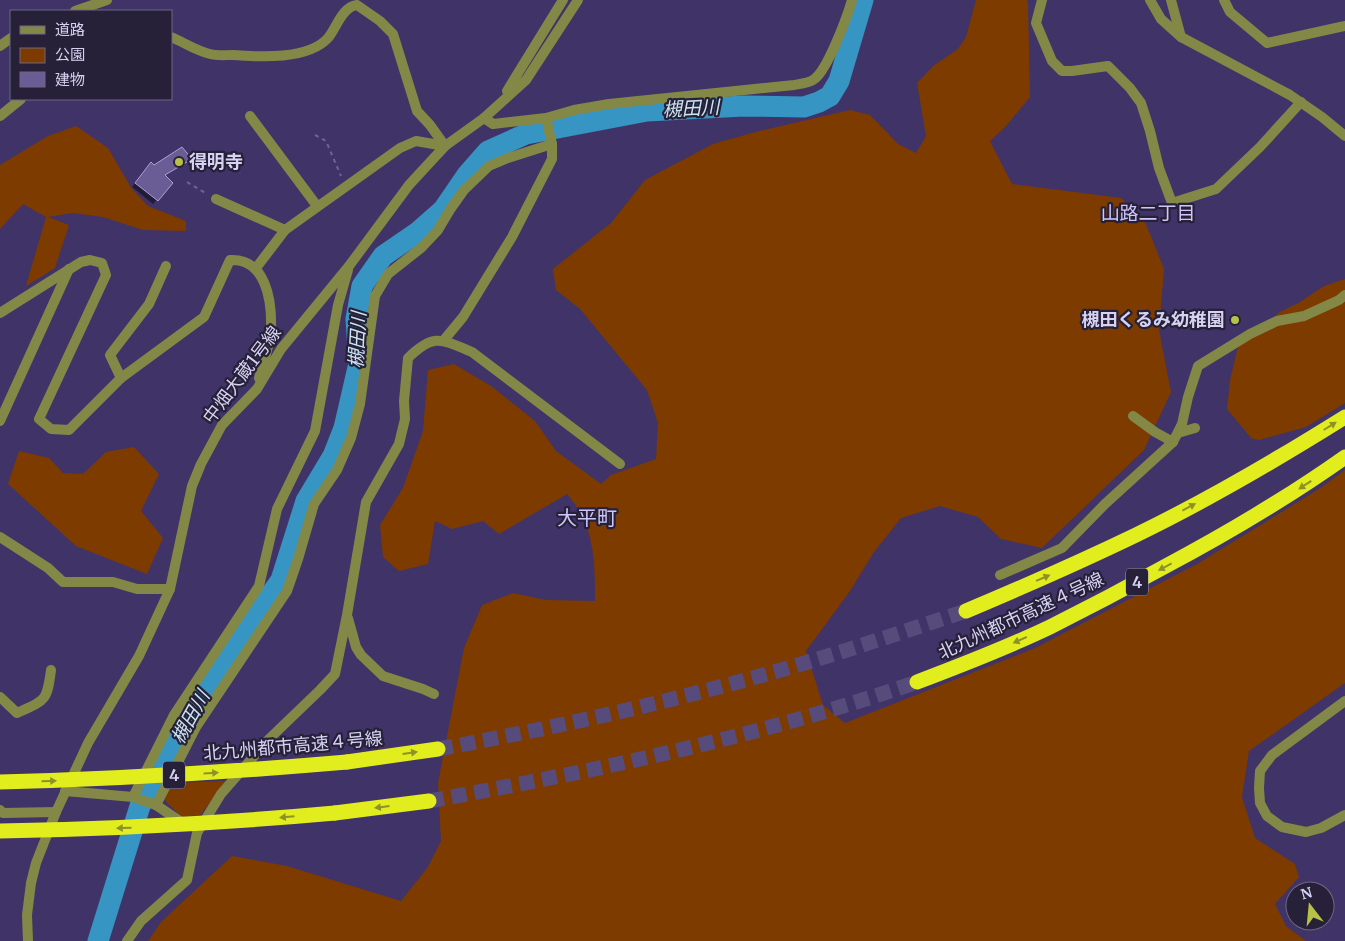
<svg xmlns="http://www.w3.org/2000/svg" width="1345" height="941" viewBox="0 0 1345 941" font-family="Merriweather,'Noto Sans JP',serif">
  <rect width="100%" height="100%" fill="#403367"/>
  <g fill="#7d3b00">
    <path d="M976 0H1027L1028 3 1030 97 1006 126 990 141 1012 184 1121 198 1146 224 1164 269 1159 330 1171 392 1144 450 1042 548 1001 539 978 517 940 506 901 518 874 552 850 591 806 651 823 705 845 723 1035 648 1197 564 1319 489 1345 470V683L1249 751 1242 797 1255 838 1295 864 1299 877 1275 904 1286 926 1306 941H148L161 922 232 856 287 866 401 901 428 867 441 841 438 783 464 648 482 605 513 593 546 600 595 601C595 574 595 545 584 520 581 511 573 502 567 494L499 534 483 521 452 529 435 521 428 564 399 571 383 557 380 525 403 488 423 431 428 370 454 364 491 386 535 421 556 451 601 484 611 475 656 459 658 423 647 390 580 309 556 290 553 269 611 223 645 180 713 144 755 132 850 110 870 115 898 144 916 153 926 136 917 83 933 66 958 49 966 37Z"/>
    <path d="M76 126 108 148 132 189 148 206 186 221V231L143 230 103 217 72 213 48 217 69 225 55 268 26 286 46 217 23 204 0 229V165L48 136Z"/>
    <path d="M1345 279V403L1306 427 1259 440 1251 438 1227 409 1230 380 1238 347 1264 330 1278 313 1300 302 1324 286Z"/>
    <path d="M134 447 159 474 141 511 163 538 147 574 76 546 8 484 19 451 49 458 63 473 83 474 106 452Z"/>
    <path d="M228 781 200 815 182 817 169 805 164 799 171 783Z"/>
  </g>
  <path fill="#0007" d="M148 167H154L171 183 153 204 132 187Z"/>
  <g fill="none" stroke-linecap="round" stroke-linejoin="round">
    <path stroke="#3695c2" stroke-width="21" d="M98 941 140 806 208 684 281 580 306 501 333 456 344 428 359 363 356 319 362 286 383 256 418 232 443 210 467 175 488 151 526 134 647 111 744 106 804 107 819 102 830 96 839 81 863 0"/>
  </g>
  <path fill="#6a5d95" stroke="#aa9fdb" d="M182 147 192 159 165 175 173 183 158 201 135 183 151 162 154 165Z"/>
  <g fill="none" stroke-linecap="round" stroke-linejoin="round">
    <g stroke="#574b7c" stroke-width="15" stroke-dasharray="15 8" stroke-linecap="butt">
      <path d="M438 749C542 730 644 708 745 680 820 660 893 635 966 611"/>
      <path d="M429 801C595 771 758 737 917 682"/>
    </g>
    <g stroke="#6f6492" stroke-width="2" stroke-dasharray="4 4" stroke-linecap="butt">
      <path d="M315 135 326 141 341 176"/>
      <path d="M187 182 207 194"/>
    </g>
    <g stroke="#838847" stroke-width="10">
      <path d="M1042 0 1036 23 1052 61 1062 71H1072L1108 66 1130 88 1141 103 1150 131 1159 168 1172 203 1216 189 1260 147 1301 102"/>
      <path d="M1171 0 1181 37"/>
      <path d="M1224 0 1230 12 1267 43 1345 26"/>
      <path d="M75 11 107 0"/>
      <path d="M171 37C183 42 197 51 210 54 217 56 225 55 233 55 260 57 308 60 328 38 337 27 342 7 357 5L380 21 393 34 417 111 430 125 445 146"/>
      <path d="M0 46 11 38"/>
      <path d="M507 91 563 0"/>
      <path d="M0 116 21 99"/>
      <path d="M250 116 317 206"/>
      <path d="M484 118 493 124 546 118 574 110 609 104 794 85C799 84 808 83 813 80 827 72 847 17 852 0"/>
      <path d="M216 199 285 230"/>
      <path d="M256 268 285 230 400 148 416 141 445 146"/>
      <path d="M0 313 81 262 90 260 102 263 106 275 39 419 51 429 69 430 121 378 204 317 230 260C266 258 272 301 271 329 270 345 263 363 259 378"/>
      <path d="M444 340 463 317 512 237 552 159V144L546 118"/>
      <path d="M121 378 110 355 149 304 166 266"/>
      <path d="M1133 416 1155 432 1173 442 1182 424 1188 397 1198 366 1250 334 1277 321 1304 316 1339 300 1345 295"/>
      <path d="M0 421 69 269"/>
      <path d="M1178 433 1195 428"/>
      <path d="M0 537 48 568 63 582H113L137 589H170"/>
      <path d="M1000 575 1062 548 1105 504 1173 442"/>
      <path d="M348 618 356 647 361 655 383 676 423 689 434 694"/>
      <path d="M0 697 17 713C46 700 47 701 51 670"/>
      <path d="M65 791 133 797 174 715 259 586 277 509 315 431 338 305 348 270"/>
      <path d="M133 797 156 805"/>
      <path d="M0 810 3 813 56 812"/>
      <path d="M184 824 156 805 196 727 287 591 298 559 314 504 337 470 351 438 360 404 375 296 388 274 421 248 438 230 451 208 464 190 489 166 508 158 552 144"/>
      <path d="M28 941 27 915 31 883 36 863 56 812 88 743 139 656 170 589 192 486 201 464 222 425 257 389 281 349 349 266 409 185 445 146 484 118 526 80 578 0"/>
      <path d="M127 941 141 921 187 880 197 833 221 794 269 739 320 690 335 674 347 615 366 502 399 444 405 419 404 401 408 358C434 333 441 339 472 352L620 464"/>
    </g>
    <g stroke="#838847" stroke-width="10">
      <path d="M1150 0 1161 19 1181 37 1290 95 1322 117 1345 136"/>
      <path d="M1345 701 1272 755 1260 771 1259 788 1260 803 1267 816 1282 827 1306 832 1321 828 1345 815"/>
    </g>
    <g stroke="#e2ed1e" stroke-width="15">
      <path d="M966 611C1023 587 1080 562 1136 535 1208 500 1278 459 1345 417"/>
      <path d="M917 682C962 665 1006 648 1050 627 1088 608 1126 588 1164 567 1226 534 1287 498 1345 457"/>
      <path d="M347 762 438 749"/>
      <path d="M335 813 429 801"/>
    </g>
    <g stroke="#e2ed1e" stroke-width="15">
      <path d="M0 782C116 779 231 772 347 762"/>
      <path d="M0 831C112 829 224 823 335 813"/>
    </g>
  </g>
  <defs><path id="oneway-solid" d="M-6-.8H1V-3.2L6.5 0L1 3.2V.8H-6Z" transform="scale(1.25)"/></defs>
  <g fill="#8d912a">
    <use href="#oneway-solid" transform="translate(1330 426) rotate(-32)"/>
    <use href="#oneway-solid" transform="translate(1305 485) rotate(147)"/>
    <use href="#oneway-solid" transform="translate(1189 507) rotate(-28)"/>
    <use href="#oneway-solid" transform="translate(1165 567) rotate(152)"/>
    <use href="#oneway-solid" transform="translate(1043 578) rotate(-23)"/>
    <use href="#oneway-solid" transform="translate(1020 640) rotate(156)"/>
    <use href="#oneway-solid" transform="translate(410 753) rotate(-8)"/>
    <use href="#oneway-solid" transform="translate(211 773) rotate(-4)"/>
    <use href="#oneway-solid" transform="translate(49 781) rotate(-2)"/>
    <use href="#oneway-solid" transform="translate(382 807) rotate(173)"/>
    <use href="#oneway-solid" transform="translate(287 817) rotate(175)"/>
    <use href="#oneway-solid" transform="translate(124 828) rotate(178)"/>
  </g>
  <g fill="#b8c147" stroke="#262138" stroke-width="2">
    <circle cx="179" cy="162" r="5"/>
    <circle cx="1235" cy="320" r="5"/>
  </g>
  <g text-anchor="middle" stroke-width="4.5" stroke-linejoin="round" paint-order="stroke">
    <g fill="#262138" stroke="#a29dba" stroke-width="1">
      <rect x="1126" y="568.5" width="22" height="27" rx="4"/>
      <rect x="163" y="761.5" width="22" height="27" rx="4"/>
    </g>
    <g font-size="16" font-weight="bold" fill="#d7d2f2">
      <text x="1137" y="588">4</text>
      <text x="174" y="781">4</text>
    </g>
    <g font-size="18" font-weight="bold" fill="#d7d2f2" stroke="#262138" text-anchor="start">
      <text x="189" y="168">得明寺</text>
      <text x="1225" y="326" text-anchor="end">槻田くるみ幼稚園</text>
    </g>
    <g font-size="18" fill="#d7d2f2" stroke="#262138">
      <text transform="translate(242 375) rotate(-53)" y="6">中畑大蔵1号線</text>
      <text transform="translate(1021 616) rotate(-25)" y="6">北九州都市高速４号線</text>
      <text transform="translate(293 746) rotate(-5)" y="6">北九州都市高速４号線</text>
    </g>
    <g font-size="19" font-style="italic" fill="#cbe4f3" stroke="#262138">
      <text transform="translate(691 108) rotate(-3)" y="7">槻田川</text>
      <text transform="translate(357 340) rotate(-87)" y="7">槻田川</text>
      <text transform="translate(190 717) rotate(-61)" y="7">槻田川</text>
    </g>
    <g font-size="19" fill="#cec5f8" stroke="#262138">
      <text x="1148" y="220">山路二丁目</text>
    </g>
    <g font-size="20" fill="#cec5f8" stroke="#262138">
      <text x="587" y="525">大平町</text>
    </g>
  </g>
  <rect x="10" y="10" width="162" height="90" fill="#262138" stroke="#6d6882"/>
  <rect x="20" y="26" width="25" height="8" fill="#838847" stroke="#6d6882"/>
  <text x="55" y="35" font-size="15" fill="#d7d2f2">道路</text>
  <rect x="20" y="48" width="25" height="15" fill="#7d3b00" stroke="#6d6882"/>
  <text x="55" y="60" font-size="15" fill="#d7d2f2">公園</text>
  <rect x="20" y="72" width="25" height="15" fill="#6a5d95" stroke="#6d6882"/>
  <text x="55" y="85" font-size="15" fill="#d7d2f2">建物</text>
  <g transform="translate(1310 906) rotate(344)"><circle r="24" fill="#262138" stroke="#6d6882"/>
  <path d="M0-4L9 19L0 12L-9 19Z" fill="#b8c147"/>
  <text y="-8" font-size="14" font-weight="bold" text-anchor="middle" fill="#d7d2f2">N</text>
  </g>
</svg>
